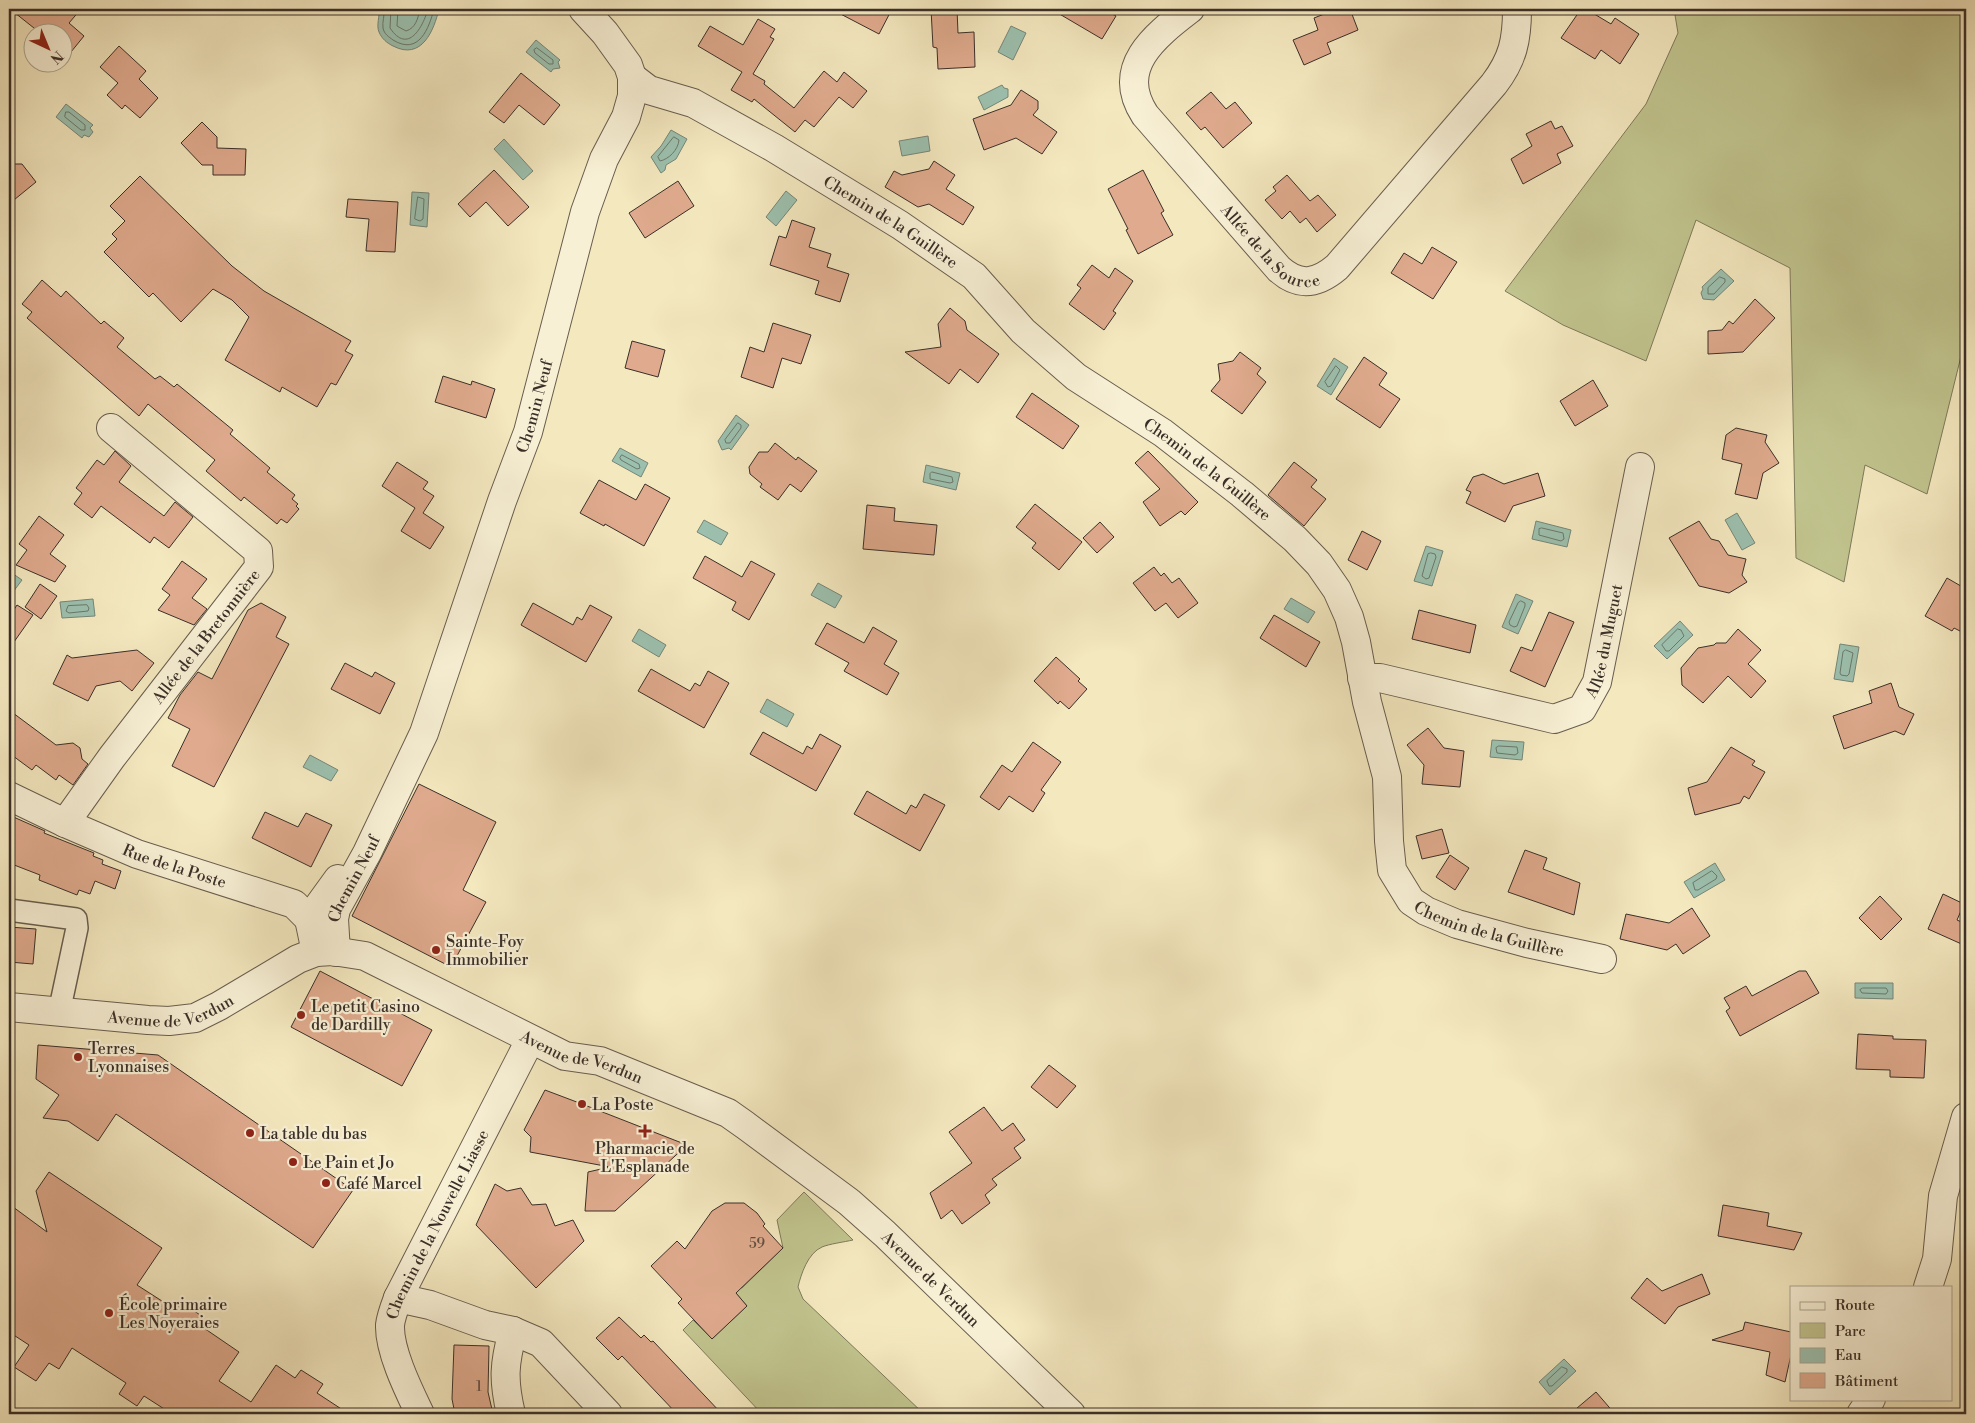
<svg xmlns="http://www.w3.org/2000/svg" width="1975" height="1423" viewBox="0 0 1975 1423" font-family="'Libre Bodoni',serif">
  <rect width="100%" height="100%" fill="#f4e8bf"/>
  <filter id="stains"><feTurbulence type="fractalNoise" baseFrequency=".004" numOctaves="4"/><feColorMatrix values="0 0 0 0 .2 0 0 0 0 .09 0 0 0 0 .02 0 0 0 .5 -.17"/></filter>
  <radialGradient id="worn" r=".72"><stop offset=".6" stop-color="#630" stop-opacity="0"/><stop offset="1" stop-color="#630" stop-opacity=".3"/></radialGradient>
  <g fill="#c1c48e" stroke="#7e7a5b">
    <path d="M1674 9H1966V336L1927 494 1865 465 1844 582 1796 558 1790 268 1696 220 1646 361 1563 325 1505 291 1646 104 1678 33Z"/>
    <path d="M804 1192 853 1240C844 1242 829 1244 822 1247 808 1253 801 1274 798 1287L803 1299 924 1414H762L683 1330 693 1320 712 1339 747 1306 729 1285 742 1288 783 1248 777 1220Z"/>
  </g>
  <g fill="#9cc0ae" stroke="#758678">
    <path d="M379 9H439C434 30 422 61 393 46 387 43 382 39 379 32 376 25 380 16 379 9Z"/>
    <path d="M1011 26 1026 33 1013 60 998 52Z"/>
    <path d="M536 40 560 60 558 62 560 68 553 69 551 72 526 52Z"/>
    <path d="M1002 85 1004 88 1008 89V97L984 110 978 97Z"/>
    <path d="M66 104 93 125 90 128 93 132 89 137 84 135 82 138 56 117Z"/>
    <path d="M671 130 687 139 676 159 666 165 665 170 661 173 651 157 661 146Z"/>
    <path d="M928 136 930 151 902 156 899 141Z"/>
    <path d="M504 139 533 171 523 180 494 149Z"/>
    <path d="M786 191 797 200 776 226 766 217Z"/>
    <path d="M412 192 429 193 427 227 410 225Z"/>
    <path d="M1721 269 1734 281 1714 300 1703 299 1701 293 1703 289 1702 287Z"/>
    <path d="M1334 358 1348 367 1331 395 1317 386Z"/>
    <path d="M736 415 749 425 731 450 729 448 722 450 718 441Z"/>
    <path d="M620 448 648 463 641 477 612 461Z"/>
    <path d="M926 465 960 473 956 490 923 482Z"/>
    <path d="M1737 513 1755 543 1742 550 1725 520Z"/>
    <path d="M704 520 728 533 721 545 697 532Z"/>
    <path d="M1536 521 1571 530 1567 547 1532 539Z"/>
    <path d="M1426 546 1443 551 1432 586 1414 581Z"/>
    <path d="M9 571 22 580 13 592 9 589Z"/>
    <path d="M818 583 842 596 835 608 811 595Z"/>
    <path d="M1516 594 1533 601 1518 634 1502 627Z"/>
    <path d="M1291 598 1315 612 1308 623 1284 609Z"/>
    <path d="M93 599 95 616 62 618 60 602Z"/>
    <path d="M1680 621 1693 635 1667 659 1654 646Z"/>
    <path d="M639 629 666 645 659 657 632 641Z"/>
    <path d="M1840 644 1859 647 1853 682 1834 679Z"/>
    <path d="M767 699 794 714 787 727 760 712Z"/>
    <path d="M1492 740 1524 742 1522 760 1490 757Z"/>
    <path d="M310 755 338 770 331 781 303 767Z"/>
    <path d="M1715 863 1725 880 1694 898 1684 882Z"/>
    <path d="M1855 983H1893V999L1855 998Z"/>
    <path d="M1564 1359 1576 1371 1550 1395 1539 1382Z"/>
  </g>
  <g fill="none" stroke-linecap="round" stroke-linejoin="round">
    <g stroke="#6b786b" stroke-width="1">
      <path d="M384 9C385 15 382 22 383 28 384 34 389 37 393 40 419 56 429 28 434 9"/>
      <path d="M391 9 390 28C408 55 423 27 428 9"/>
      <path d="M398 9 397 26 406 31C416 28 418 18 420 9"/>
      <path d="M537 48 553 60V64H549L535 53 534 50Z"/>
      <path d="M66 112H69L85 125V130H81L65 117Z"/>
      <path d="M674 137 679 140C678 150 669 159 660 161L658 157Z"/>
      <path d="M418 197 424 199 423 219 420 221 415 219Z"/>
      <path d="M1720 277 1725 279V282L1714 294H1708V288Z"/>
      <path d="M1336 366 1340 370 1331 386 1328 387 1325 382Z"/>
      <path d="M738 423 741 425V428L730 443H726L725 440Z"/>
      <path d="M622 455 639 464 640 468 637 469 621 460 620 458Z"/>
      <path d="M932 472 952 477 953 482 950 483 930 479V474Z"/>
      <path d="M1542 528 1563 533 1564 539 1561 541 1539 535V529Z"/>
      <path d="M1431 553 1435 554 1436 557 1429 578 1426 579 1422 576 1428 554Z"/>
      <path d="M1521 601 1525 603V606L1517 626 1514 627 1510 625 1509 622 1518 603Z"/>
      <path d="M87 605 89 608 88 611 69 613 66 611 68 606Z"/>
      <path d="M1678 629 1681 630 1684 636 1669 651H1666L1662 645Z"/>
      <path d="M1846 650 1853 653 1849 674 1847 676 1841 675 1840 673 1843 652Z"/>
      <path d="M1499 746 1517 747 1518 753 1515 755 1497 753 1496 748Z"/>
      <path d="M1712 871 1717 876 1716 879 1698 890H1695L1693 883Z"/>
      <path d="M1863 988H1886L1888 991 1886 994 1862 993 1860 990Z"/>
      <path d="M1562 1367 1567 1369V1372L1552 1386H1549L1547 1381Z"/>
    </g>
  </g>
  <g fill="#dfaa8d" stroke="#3a2f28">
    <path d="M10 9H81L69 23 84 36 62 63V31L61 32H39Z"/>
    <path d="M831 9H892L879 34Z"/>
    <path d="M931 9H957L958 33 974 32 975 67 938 69 937 48 933 47Z"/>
    <path d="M1051 9H1103L1116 16 1102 39Z"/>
    <path d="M1337 9H1350L1358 30 1327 43 1331 53 1304 65 1293 40 1318 30 1314 18Z"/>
    <path d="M1581 9H1586L1611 24 1615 18 1639 34 1620 64 1601 50 1595 59 1561 38Z"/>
    <path d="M758 19 775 29 770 37 774 39 753 74 765 81 764 84 794 108 824 71 837 82 844 72 867 91 853 108 839 97 814 127 805 120 795 132 754 99 752 102 731 90 742 72 698 46 710 26 743 45Z"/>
    <path d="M119 46 146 71 139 79 158 98 140 118 125 105 122 109 107 95 118 83 100 67Z"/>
    <path d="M521 73 560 105 544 125 519 105 504 123 489 112Z"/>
    <path d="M1021 90 1038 101V109L1033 115 1057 132 1042 154 1016 138 984 150 973 119 1011 105Z"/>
    <path d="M1211 92 1226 109 1235 102 1252 123 1223 148 1205 127 1201 130 1186 113Z"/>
    <path d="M1551 121 1555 129 1562 126 1573 146 1557 154 1561 163 1523 184 1511 159 1532 146 1526 134Z"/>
    <path d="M202 122 217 137V148L246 149 245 175H213V165H202L181 143Z"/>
    <path d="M934 161 955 175 946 189 974 207 963 225 929 204 918 207 885 187 894 171 902 175 929 169Z"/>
    <path d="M9 164H22L36 182 9 204Z"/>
    <path d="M494 170 529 207 508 226 486 202 470 217 458 204Z"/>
    <path d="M1143 170 1164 211 1161 213 1173 235 1138 254 1126 230 1128 229 1108 189Z"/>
    <path d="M1287 175 1310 201 1318 195 1336 215 1317 232 1306 218 1300 223 1290 211 1282 219 1265 200 1276 191 1273 187Z"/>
    <path d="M140 176 232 266 264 291 351 341 345 351 353 355 336 385 331 383 317 407 282 387 280 392 225 360 249 317 232 300 213 289 181 322 153 293 149 297 104 252 117 239 112 234 125 221 110 206Z"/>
    <path d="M678 181 694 206 645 238 629 213Z"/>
    <path d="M348 199 398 202 395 252 366 251 369 219 346 217Z"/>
    <path d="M792 220 815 228 809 247 831 254 827 267 849 274 840 302 815 294 819 281 770 265 779 236 786 238Z"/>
    <path d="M1432 247 1457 262 1433 299 1391 273 1404 253 1422 264Z"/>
    <path d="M1092 265 1109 278 1115 268 1133 281 1113 311 1116 313 1104 330 1069 304 1081 288 1077 285Z"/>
    <path d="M42 280 61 297 66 291 101 324 104 321 124 338 117 347 155 379 160 376 174 387 177 384 233 430 230 434 270 468 267 472 295 495 292 499 298 504 296 506 299 509 287 523 281 519 277 524 244 497 241 501 206 471 215 460 148 404 139 416 27 318 32 312 22 304Z"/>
    <path d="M1755 299 1775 318 1743 352 1708 354V331L1722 330 1729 321 1733 324Z"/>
    <path d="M950 308 965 321 967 330 999 354 978 383 960 369 949 384 905 352 941 347 938 324Z"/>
    <path d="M773 323 811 335 801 364 782 358 773 388 741 377 750 347 764 352Z"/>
    <path d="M632 341 665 350 658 377 625 368Z"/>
    <path d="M1240 352 1261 368 1257 374 1266 382 1242 414 1211 391 1220 380 1218 364 1233 361Z"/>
    <path d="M1364 357 1387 373 1379 385 1400 399 1380 428 1336 399Z"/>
    <path d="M443 376 471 385 472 381 495 389 486 418 435 402Z"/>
    <path d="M1593 380 1608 406 1575 426 1560 401Z"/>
    <path d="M1032 393 1079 426 1063 449 1016 417Z"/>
    <path d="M1736 428 1767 435 1765 442 1779 463 1763 473 1757 499 1735 494 1742 464 1722 459 1726 435Z"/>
    <path d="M775 443 796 460 798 457 817 471 801 492 790 484 778 500 760 487 762 484 750 474 749 467 759 452H768Z"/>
    <path d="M115 451 131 466 119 482 164 516 175 502 193 517 169 548 154 537 150 543 101 506 92 518 74 504 82 493 76 488 97 460 104 465Z"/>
    <path d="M1148 451 1198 502 1185 515 1181 511 1160 526 1143 502 1160 489 1135 463Z"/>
    <path d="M397 462 428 482 423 489 434 496 423 513 444 527 430 549 401 531 415 508 382 486Z"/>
    <path d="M1294 462 1317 480 1311 487 1326 499 1304 526 1268 495Z"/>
    <path d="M1538 473 1545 496 1513 506 1505 522 1466 503 1471 492 1466 490 1473 477 1483 474 1504 484Z"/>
    <path d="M599 480 636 500 645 484 670 498 644 546 605 524 604 526 580 513Z"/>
    <path d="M1035 504 1082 542 1059 570 1032 548 1036 543 1016 527Z"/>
    <path d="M867 505 895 508 894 521 937 525 934 555 863 549Z"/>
    <path d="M39 516 64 535 50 554 66 566 55 582 16 565 27 550 19 544Z"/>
    <path d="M1699 521 1711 539 1719 541 1728 555 1746 559 1742 575 1747 582 1729 593 1699 586 1669 538Z"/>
    <path d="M1100 522 1114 537 1097 553 1083 538Z"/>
    <path d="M1362 531 1381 541 1367 570 1348 560Z"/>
    <path d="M705 556 742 577 751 561 775 574 749 620 732 610 736 602 693 578Z"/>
    <path d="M182 561 207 579 192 598 207 609 194 625 158 610 170 595 162 589Z"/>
    <path d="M1154 567 1161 576 1164 573 1172 583 1179 578 1198 603 1178 618 1166 603 1155 611 1133 583Z"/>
    <path d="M1947 578 1966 589V634L1954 628 1952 631 1925 616Z"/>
    <path d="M40 584 57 596 41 619 25 607Z"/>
    <path d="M261 603 286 617 276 637 289 644 214 787 172 766 190 729 168 718 180 695 198 672 212 679 248 610Z"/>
    <path d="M533 603 573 625 577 617 582 620 590 605 612 617 586 662 521 625Z"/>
    <path d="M17 605 33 615 9 649V617Z"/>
    <path d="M1419 610 1476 625 1470 653 1412 639Z"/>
    <path d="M1549 612 1574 622 1545 687 1510 671 1521 647 1532 651Z"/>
    <path d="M1274 615 1320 642 1306 667 1260 638Z"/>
    <path d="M827 623 864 643 873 627 897 641 884 664 899 673 887 695 844 671 849 663 815 644Z"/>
    <path d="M1738 629 1761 650 1748 664 1766 681 1751 698 1728 676 1703 703 1682 685 1681 668 1698 648 1714 645 1716 643H1726Z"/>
    <path d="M137 650 154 663 132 691 120 681 96 686 88 701 53 684 67 655 72 658Z"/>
    <path d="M1056 657 1080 679 1078 681 1087 689 1069 709 1060 701 1058 704 1034 681Z"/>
    <path d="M345 663 372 677 375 672 395 683 380 714 331 689Z"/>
    <path d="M651 669 690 691 695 683 700 686 708 671 729 683 704 728 638 691Z"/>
    <path d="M1891 683 1899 707 1914 714 1904 735 1895 731 1844 749 1833 716 1872 703 1869 691Z"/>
    <path d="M9 710 56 745 73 743 80 748 82 759 88 764 73 785 59 775 56 780 36 765 32 770 9 753Z"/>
    <path d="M1428 728 1444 748 1464 751 1460 787 1422 784 1424 765 1407 745Z"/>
    <path d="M763 732 803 754 807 746 812 749 820 734 841 746 816 791 750 754Z"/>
    <path d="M1033 742 1061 762 1041 790 1045 793 1033 812 1009 796 999 810 980 797 1002 765 1012 772Z"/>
    <path d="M1731 747 1755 761 1752 765 1765 772 1749 799 1744 796 1740 803 1695 815 1688 788 1707 782Z"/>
    <path d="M419 784 496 822 463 890 486 902 451 967 352 916Z"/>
    <path d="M867 791 906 814 911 805 916 808 924 794 945 805 920 851 854 814Z"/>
    <path d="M265 812 298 827 306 813 332 825 311 867 252 838Z"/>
    <path d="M9 815 45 831 44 833 94 853 93 856 103 860 102 864 121 871 115 889 95 881 90 894 79 890 77 895 39 880 40 875 9 863Z"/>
    <path d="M1442 829 1449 853 1422 859 1416 836Z"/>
    <path d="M1525 850 1547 858 1543 869 1580 883 1574 915 1508 892Z"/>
    <path d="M1450 855 1469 868 1455 890 1436 877Z"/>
    <path d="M1943 894 1964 904 1957 920 1966 924V946L1928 929Z"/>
    <path d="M1880 896 1902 919 1881 940 1859 918Z"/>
    <path d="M1692 908 1710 936 1683 954 1676 944 1667 950 1620 939 1626 914 1669 923Z"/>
    <path d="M9 927 36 929 33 964 9 962Z"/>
    <path d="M320 971 432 1030 402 1086 291 1027Z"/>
    <path d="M1799 971H1806L1819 993 1740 1036 1726 1011 1730 1008 1724 998 1746 986 1752 996Z"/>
    <path d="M1858 1034 1893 1036V1039L1926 1040 1924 1078 1890 1077V1070L1856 1069Z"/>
    <path d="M38 1045 158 1055 353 1190 313 1248 116 1114 98 1141 68 1121 43 1118 59 1095 36 1079Z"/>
    <path d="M1049 1065 1076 1086 1057 1108 1031 1087Z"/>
    <path d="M545 1090 582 1104 687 1145 615 1211H585L588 1172 610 1167 530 1152 531 1137 524 1130Z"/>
    <path d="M984 1107 1002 1131 1013 1123 1025 1140 1014 1148 1021 1158 992 1179 997 1185 985 1195 990 1203 962 1224 952 1210 941 1219 930 1193 972 1163 949 1132Z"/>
    <path d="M49 1172 162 1248 137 1285 176 1310 181 1302 203 1317 198 1324 239 1352 219 1381 251 1402 276 1365 295 1378 301 1370 323 1384 317 1393 349 1414H172L144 1396 137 1406 119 1394 126 1383 72 1348 59 1369 49 1363 36 1381 14 1367 29 1345 9 1332V1204L47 1232 36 1191Z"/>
    <path d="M495 1184 507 1191 521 1188 532 1205 546 1204 555 1226 573 1220 584 1241 536 1288 476 1225Z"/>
    <path d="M725 1203H744L757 1213 765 1224 763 1226 783 1248 736 1293 747 1306 712 1339 678 1303 682 1299 651 1266 677 1241 685 1249 712 1211Z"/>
    <path d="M1723 1205 1769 1213 1767 1226 1802 1233 1794 1250 1718 1236Z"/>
    <path d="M1702 1274 1710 1294 1678 1307 1665 1324 1631 1298 1647 1278 1662 1291Z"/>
    <path d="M619 1317 641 1338 644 1335 651 1342 653 1341 722 1414H677L622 1356 618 1360 596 1338Z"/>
    <path d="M1745 1322 1791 1332V1355L1785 1382 1766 1375 1770 1352 1712 1340 1743 1330Z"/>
    <path d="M454 1345 489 1346 488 1392 493 1414H455L452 1399Z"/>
    <path d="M1596 1392 1615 1414H1570Z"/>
  </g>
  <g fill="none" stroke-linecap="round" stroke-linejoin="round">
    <defs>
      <path id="pedestrian" d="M9 910 76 919 77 928 61 1003"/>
      <g id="minor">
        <path id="s1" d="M1190 9C1155 36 1114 67 1145 115L1279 269C1299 287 1317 284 1337 267L1494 84C1513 59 1517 40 1517 9"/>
        <path id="s2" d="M632 77 649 90 693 103 774 148 900 225 974 276 1023 331 1076 377 1163 433 1242 494 1295 539 1319 564 1337 590 1349 617 1356 642 1367 702 1387 777 1389 841 1392 870 1411 901 1426 911 1457 924 1527 943 1602 959"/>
        <path id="s3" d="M1362 678H1380L1554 719 1582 709 1597 682 1640 467"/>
        <path id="s4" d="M9 796 65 823 137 854 294 904 309 919"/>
        <path id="s5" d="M65 823 112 757 259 567 258 551 111 428"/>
        <path d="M1928 1287 1937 1259 1943 1196 1966 1117"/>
        <path d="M398 1298 430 1305 485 1325 513 1331 541 1343 608 1414"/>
        <path id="s6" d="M420 1414C409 1391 389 1351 390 1325 391 1316 395 1306 398 1298L530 1040"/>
        <path d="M511 1414C503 1380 504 1364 513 1331"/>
        <path d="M1861 1414 1871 1399"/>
      </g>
      <g id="tertiary">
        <path d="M316 952 309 919 338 879"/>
        <path id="s7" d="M336 952 334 919 336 909 367 853 424 733 502 501 528 432 585 212 604 159 626 117 632 96V77L628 65 605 33 583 9"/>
        <path id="s8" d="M9 1007 148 1020 169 1021 195 1018 219 1006 298 959 316 952 333 951 365 956 565 1056 600 1061 728 1113 745 1125 849 1202 885 1234 1071 1414"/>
      </g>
    </defs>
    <use href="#pedestrian" stroke="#685d4e" stroke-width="24"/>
    <use href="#minor" stroke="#685d4e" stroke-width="30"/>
    <use href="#tertiary" stroke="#685d4e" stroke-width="30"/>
    <use href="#pedestrian" stroke="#f8f0d5" stroke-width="21"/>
    <use href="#minor" stroke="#f8f0d5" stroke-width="28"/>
    <use href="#tertiary" stroke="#f8f0d5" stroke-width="28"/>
  </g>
  <g fill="#8f2418" stroke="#f8f0d5" stroke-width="2">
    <circle cx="436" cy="950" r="5"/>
    <circle cx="301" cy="1015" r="5"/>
    <circle cx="78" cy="1057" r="5"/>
    <circle cx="582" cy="1104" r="5"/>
    <path d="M642.5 1123.5h5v5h5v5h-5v5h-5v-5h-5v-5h5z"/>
    <circle cx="250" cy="1133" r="5"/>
    <circle cx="293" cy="1162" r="5"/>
    <circle cx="326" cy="1183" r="5"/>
    <circle cx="109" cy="1313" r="5"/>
  </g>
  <g text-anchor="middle" stroke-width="4.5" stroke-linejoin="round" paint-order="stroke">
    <g font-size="14" fill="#634e41">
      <text x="757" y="1248">59</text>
      <text x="479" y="1391">1</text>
    </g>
    <g font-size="16" fill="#3a2f28" stroke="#f8f0d5">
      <text dy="6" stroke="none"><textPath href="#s2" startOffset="298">Chemin de la Guillère</textPath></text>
      <text dy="6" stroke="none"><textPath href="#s1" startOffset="315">Allée de la Source</textPath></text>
      <text dy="6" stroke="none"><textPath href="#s7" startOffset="585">Chemin Neuf</textPath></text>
      <text dy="6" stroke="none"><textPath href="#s2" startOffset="702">Chemin de la Guillère</textPath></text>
      <text dy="6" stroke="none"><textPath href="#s5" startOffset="234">Allée de la Bretonnière</textPath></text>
      <text dy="6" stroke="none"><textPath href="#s3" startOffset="299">Allée du Muguet</textPath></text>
      <text dy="6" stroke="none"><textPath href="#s4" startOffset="180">Rue de la Poste</textPath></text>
      <text dy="6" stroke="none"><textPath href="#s7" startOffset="78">Chemin Neuf</textPath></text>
      <text dy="6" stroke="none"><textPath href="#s2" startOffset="1288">Chemin de la Guillère</textPath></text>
      <text dy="6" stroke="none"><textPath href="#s8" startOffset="164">Avenue de Verdun</textPath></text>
      <text dy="6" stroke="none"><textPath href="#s8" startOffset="614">Avenue de Verdun</textPath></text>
      <text dy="6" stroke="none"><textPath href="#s6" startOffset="206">Chemin de la Nouvelle Liasse</textPath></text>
      <text dy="6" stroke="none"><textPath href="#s8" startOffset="1034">Avenue de Verdun</textPath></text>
    </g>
    <g font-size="16" fill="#3a2f28" stroke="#f8f0d5" text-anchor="start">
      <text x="446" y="947">Sainte-Foy<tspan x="446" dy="18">Immobilier</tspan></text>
      <text x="311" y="1012">Le petit Casino<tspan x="311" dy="18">de Dardilly</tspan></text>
      <text x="88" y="1054">Terres<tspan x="88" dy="18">Lyonnaises</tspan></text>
      <text x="592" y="1110">La Poste</text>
      <text x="260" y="1139">La table du bas</text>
      <text x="645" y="1154" text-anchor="middle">Pharmacie de<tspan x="645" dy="18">L'Esplanade</tspan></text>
      <text x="303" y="1168">Le Pain et Jo</text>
      <text x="336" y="1189">Café Marcel</text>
      <text x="119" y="1310">École primaire<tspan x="119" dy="18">Les Noyeraies</tspan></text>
    </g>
  </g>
  <rect width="1975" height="1423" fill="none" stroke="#f4e8bf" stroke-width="30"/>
  <rect x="10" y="10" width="1955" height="1403" fill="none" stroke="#3a2f28" stroke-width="2.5"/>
  <rect x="15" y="15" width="1945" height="1393" fill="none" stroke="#3a2f28"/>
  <rect x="1790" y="1286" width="162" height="115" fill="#f8f0d5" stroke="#aca390"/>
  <rect x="1800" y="1302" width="25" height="8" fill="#f8f0d5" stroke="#aca390"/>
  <text x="1835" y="1310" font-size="15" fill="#3a2f28">Route</text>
  <rect x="1800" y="1323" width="25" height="15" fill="#c1c48e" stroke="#aca390"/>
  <text x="1835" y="1336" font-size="15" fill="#3a2f28">Parc</text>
  <rect x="1800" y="1348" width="25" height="15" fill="#9cc0ae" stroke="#aca390"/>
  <text x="1835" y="1360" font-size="15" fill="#3a2f28">Eau</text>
  <rect x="1800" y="1373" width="25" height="15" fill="#dfaa8d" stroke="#aca390"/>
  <text x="1835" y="1386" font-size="15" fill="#3a2f28">Bâtiment</text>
  <g transform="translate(48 48) rotate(136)"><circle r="24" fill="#f8f0d5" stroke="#aca390"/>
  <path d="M0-4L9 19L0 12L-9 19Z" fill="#8f2418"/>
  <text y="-8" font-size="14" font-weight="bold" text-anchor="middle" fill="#3a2f28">N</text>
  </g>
  <rect width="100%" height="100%" filter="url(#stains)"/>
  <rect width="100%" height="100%" fill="url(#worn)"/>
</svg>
